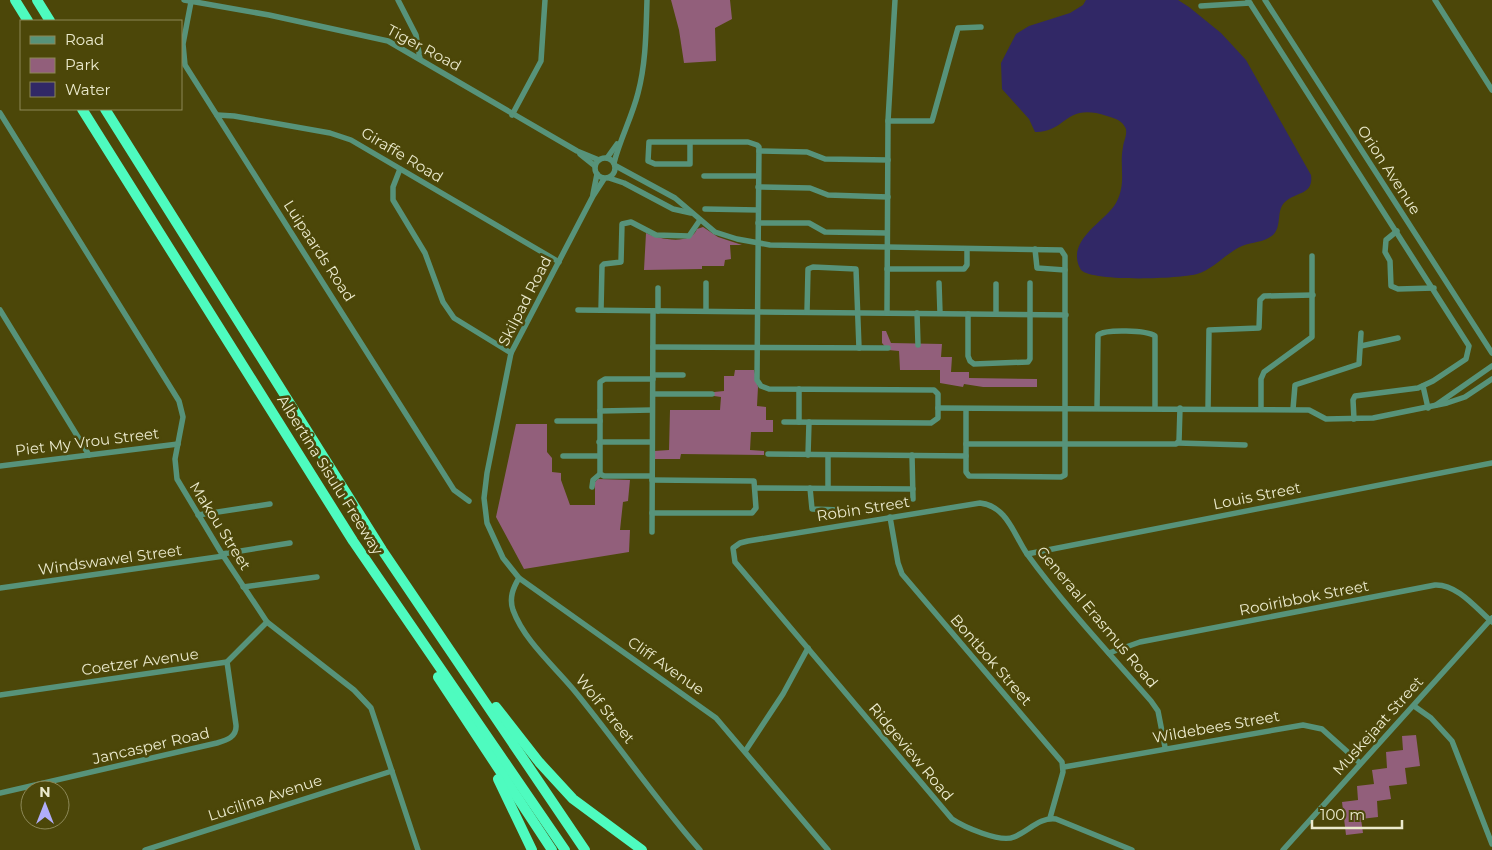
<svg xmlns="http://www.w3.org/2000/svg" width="1492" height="850" viewBox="0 0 1492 850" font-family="Montserrat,sans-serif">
  <rect width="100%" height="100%" fill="#4c4709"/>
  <g fill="#925f7b">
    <path d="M671 0H730L732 19 715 28 716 61 684 63 679 30Z"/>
    <path d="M703 227 718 237 742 245H730L731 259 725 260 724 266H702V269L644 270 646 233C658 239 691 246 697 229Z"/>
    <path d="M882 331H886L891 343 942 344 941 357H952L951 372H969V378L1037 379V387H983L964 384 963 387 940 383V370H900L899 351 888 350 882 343Z"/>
    <path d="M735 370H754L758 387 757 406 766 407V420H773V432H751L750 450 764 451V455L681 454 680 459H655L654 451 669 450 670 410H720L721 397 714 396V392L724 391V376H734Z"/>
    <path d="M516 424H547V452L552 458V472L561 473V480L570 505H595V482L598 479 630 480 628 501 623 502 620 530H630L629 552 524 569 496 517Z"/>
    <path d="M1416 735 1420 766 1405 768 1407 784 1389 786 1391 799 1377 801 1378 817 1361 819 1363 833 1346 835 1342 802 1358 800 1357 786 1374 784 1372 770 1387 768 1386 752 1403 750 1402 736Z"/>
  </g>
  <path fill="#312866" d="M1086 0H1178L1189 7 1221 33 1246 60 1311 175C1314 195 1295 192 1285 202 1276 210 1282 225 1274 234 1264 243 1254 241 1242 246 1226 253 1214 269 1197 274 1178 279 1093 282 1081 270 1064 241 1105 222 1116 203 1127 183 1119 167 1123 147 1124 140 1127 136 1126 129 1122 120 1116 119 1107 116 1064 102 1067 133 1035 132L1029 119 1002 89 1001 63 1016 34 1029 26 1070 13 1083 5Z"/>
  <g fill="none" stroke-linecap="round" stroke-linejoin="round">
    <g stroke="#57937a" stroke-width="5.5">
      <path d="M184 0 269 15 388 41 577 151 599 160"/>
      <path d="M398 0 416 35 420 59"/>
      <path d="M1248 0 1469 346 1466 359 1433 381 1418 388 1355 396 1353 400 1354 419"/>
      <path d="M1265 0 1492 353"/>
      <path d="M1435 0 1492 90"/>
      <path d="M191 2 183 44 185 65 454 490 469 501"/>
      <path d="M1201 6 1250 3"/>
      <path d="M0 113 179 401 183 417 175 459 177 479 222 554 267 622 354 690 371 708 418 850"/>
      <path d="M217 115 234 116 330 133 351 140 559 262"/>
      <path d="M512 115 541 61 545 0"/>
      <path d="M888 121H932L958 28 981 27"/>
      <path d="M690 142V164H655L648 161 649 142H748L757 145 759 147 757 380 761 386 769 389 934 390 938 394V418L931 423 784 422"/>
      <path d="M759 151 807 152 825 159 888 160"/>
      <path d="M580 154 595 166"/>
      <circle cx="605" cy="168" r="10"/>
      <path d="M607 158 617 144"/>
      <path d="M614 163C620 139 632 117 638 93 646 63 646 31 647 0"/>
      <path d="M616 166 675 198 715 232 737 239 770 245 1061 250 1065 256V475L1061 477 969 476 966 472V409"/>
      <path d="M400 169 393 187V200L425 253 443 302 454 318 511 353"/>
      <path d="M704 176H758"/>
      <path d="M609 178 624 183 673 209 691 213"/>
      <path d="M604 179 593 196 511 353 487 473 484 498 487 523 503 558 519 578 716 718 828 850"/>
      <path d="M758 187 810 188 828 195 888 197"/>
      <path d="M593 194 597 174"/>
      <path d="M705 209 758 210"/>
      <path d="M758 223H809L825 232 887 233"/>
      <path d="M1397 231 1386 240 1385 252 1390 261 1391 286 1398 289 1434 288"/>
      <path d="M1035 249 1037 268 1065 270"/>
      <path d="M887 269H964L967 265V249"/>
      <path d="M706 283V311"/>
      <path d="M939 283 940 313"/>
      <path d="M996 284V314"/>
      <path d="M0 310 89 455"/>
      <path d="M578 310 1066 315"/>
      <path d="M601 310 602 266 604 264 621 262 622 224 631 222 656 235 689 236 700 220"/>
      <path d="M658 311V288"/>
      <path d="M807 312 808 269 813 267 856 269 859 348"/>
      <path d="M887 313 888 121 895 0"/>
      <path d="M917 313 918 345"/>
      <path d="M968 314V356L970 361 974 364 1028 362 1030 359V283"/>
      <path d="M1361 346 1398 338"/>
      <path d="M653 347 888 348"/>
      <path d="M653 375H683"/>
      <path d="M1423 386 1428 408"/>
      <path d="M653 394H712"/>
      <path d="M1436 405 1492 366"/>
      <path d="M938 408 1309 410 1326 419 1373 418 1447 403 1465 397 1492 379"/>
      <path d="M1097 408 1098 335C1105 329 1147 330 1155 336V408"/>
      <path d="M1208 409 1209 330 1259 328 1260 300 1264 296 1313 295"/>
      <path d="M1261 409V379L1264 372 1312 337V256"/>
      <path d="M1293 409 1295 385 1359 364 1361 333"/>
      <path d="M600 411 652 410"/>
      <path d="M557 421H600"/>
      <path d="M799 422V389"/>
      <path d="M599 442H652"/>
      <path d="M1178 443 1245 445"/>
      <path d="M966 444H1176L1179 441 1180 408"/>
      <path d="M768 454 966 456"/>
      <path d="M808 455 809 422"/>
      <path d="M912 455 913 499"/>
      <path d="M563 456H599"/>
      <path d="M0 466 178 444"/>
      <path d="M652 476H604L600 474V382L605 379H653"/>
      <path d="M592 487 593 480 600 474"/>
      <path d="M756 488 913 489"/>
      <path d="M810 488 812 509 841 510"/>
      <path d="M828 488V455"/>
      <path d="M652 513H752L756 508 754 481 652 480"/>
      <path d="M198 515 270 504"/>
      <path d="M890 517 898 563 902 574 1062 762 1063 772 1050 818"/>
      <path d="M652 532 653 311"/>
      <path d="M222 554 290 543"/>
      <path d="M1027 554 1492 463"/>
      <path d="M519 578C513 588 509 598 513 610 524 640 552 664 573 689 616 741 655 799 700 850"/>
      <path d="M243 587 317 577"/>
      <path d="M0 588 224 556"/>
      <path d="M1109 653 1140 642 1435 585C1457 584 1476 608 1492 622"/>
      <path d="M0 695 227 662 267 622"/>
      <path d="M1414 706 1431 718 1452 741 1492 844"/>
      <path d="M746 750 783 694 808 648"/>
      <path d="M1064 767 1303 725 1322 729 1360 763"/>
      <path d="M0 793 217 743C227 740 237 737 236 725L227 662"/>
      <path d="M145 850 392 771"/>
      <path d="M1132 850 1056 819C1039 817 1029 831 1014 837 1000 843 964 827 952 819L735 562 733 548 740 543 748 541 980 503C1007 506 1014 535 1027 554 1064 605 1110 654 1151 701L1158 711 1165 747"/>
      <path d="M1283 850 1492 618"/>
    </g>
    <g stroke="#4efbbf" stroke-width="10">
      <path d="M15 0 28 21"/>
      <path d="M37 0 50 21"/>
      <path d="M82 109 353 541 565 850"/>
      <path d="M105 109 382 550 585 850"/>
      <path d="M438 677 552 850"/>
      <path d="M496 707 539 762 573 799 642 850"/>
      <path d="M498 779 532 850"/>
    </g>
  </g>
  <g text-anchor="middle" stroke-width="5" stroke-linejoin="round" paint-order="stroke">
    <g font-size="15" fill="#ebeacd" stroke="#4c4709">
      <text transform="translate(424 48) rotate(28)" y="5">Tiger Road</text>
      <text transform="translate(402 155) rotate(31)" y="5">Giraffe Road</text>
      <text transform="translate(1389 170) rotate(57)" y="5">Orion Avenue</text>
      <text transform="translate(319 251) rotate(57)" y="5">Luipaards Road</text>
      <text transform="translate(525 301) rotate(-63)" y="5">Skilpad Road</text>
      <text transform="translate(87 442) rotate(-7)" y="5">Piet My Vrou Street</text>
      <text transform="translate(330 475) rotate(58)" y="5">Albertina Sisulu Freeway</text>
      <text transform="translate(1257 496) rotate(-11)" y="5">Louis Street</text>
      <text transform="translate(863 509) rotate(-9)" y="5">Robin Street</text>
      <text transform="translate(220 526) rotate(58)" y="5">Makou Street</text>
      <text transform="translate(110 560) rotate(-8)" y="5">Windswawel Street</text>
      <text transform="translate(1304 598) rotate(-11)" y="5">Rooiribbok Street</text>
      <text transform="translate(1097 617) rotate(50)" y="5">Generaal Erasmus Road</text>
      <text transform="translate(991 660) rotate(49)" y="5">Bontbok Street</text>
      <text transform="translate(140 662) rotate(-8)" y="5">Coetzer Avenue</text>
      <text transform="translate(666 666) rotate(35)" y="5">Cliff Avenue</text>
      <text transform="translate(605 709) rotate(51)" y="5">Wolf Street</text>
      <text transform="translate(1378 726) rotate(-48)" y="5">Muskejaat Street</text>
      <text transform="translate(1216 727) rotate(-10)" y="5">Wildebees Street</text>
      <text transform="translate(151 746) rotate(-13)" y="5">Jancasper Road</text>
      <text transform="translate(911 752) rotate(50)" y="5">Ridgeview Road</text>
      <text transform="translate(265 798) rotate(-18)" y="5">Lucilina Avenue</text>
    </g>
  </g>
  <rect x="20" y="20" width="162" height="90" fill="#4c4709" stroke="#8c8857"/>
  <rect x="30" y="36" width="25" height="8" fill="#57937a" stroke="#8c8857"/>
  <text x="65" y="45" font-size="15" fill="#ebeacd">Road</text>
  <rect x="30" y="58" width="25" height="15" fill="#925f7b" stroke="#8c8857"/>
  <text x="65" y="70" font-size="15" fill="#ebeacd">Park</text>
  <rect x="30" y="82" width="25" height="15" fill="#312866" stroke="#8c8857"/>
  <text x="65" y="95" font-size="15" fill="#ebeacd">Water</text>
  <g transform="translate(45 805)"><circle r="24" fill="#4c4709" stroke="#8c8857"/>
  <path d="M0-4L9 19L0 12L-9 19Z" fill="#b0adfa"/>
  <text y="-8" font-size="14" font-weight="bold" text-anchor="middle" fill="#ebeacd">N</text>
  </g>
  <path d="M1312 820v8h90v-8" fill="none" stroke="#ebeacd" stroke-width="2.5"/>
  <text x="1320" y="820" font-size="15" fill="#ebeacd" stroke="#4c4709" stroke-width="4" paint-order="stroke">100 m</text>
</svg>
